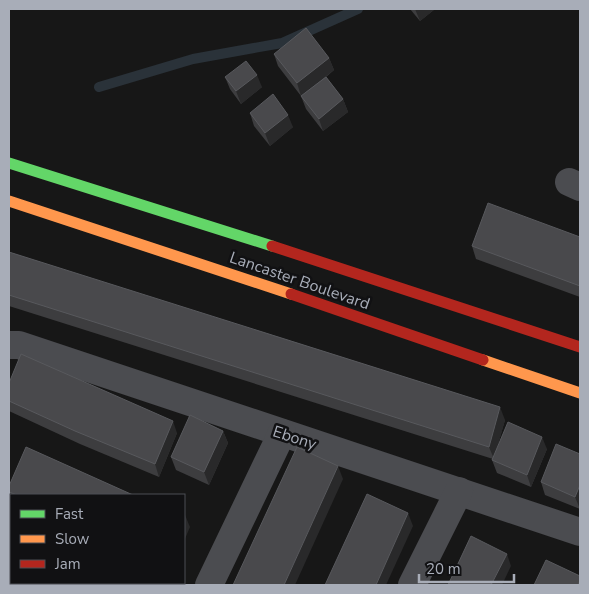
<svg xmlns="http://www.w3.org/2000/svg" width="589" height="594" viewBox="0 0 589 594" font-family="'Nunito Sans',sans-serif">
  <rect width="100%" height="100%" fill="#171717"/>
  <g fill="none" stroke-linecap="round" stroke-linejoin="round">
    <path stroke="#2a3239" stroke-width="10" d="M99 87 193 59 282 43 358 9"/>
    <g stroke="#4b4c50" stroke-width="28">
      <path d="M569 182 580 187"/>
      <path d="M9 345H19L580 532"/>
      <path d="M122 583 132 585"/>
      <path d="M209 585 282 433"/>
      <path d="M412 585 459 491"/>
    </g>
    <path stroke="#63d668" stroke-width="11" d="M9 163 272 246"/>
    <g stroke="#ff974d" stroke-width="11">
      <path d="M9 201 291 294"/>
      <path d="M483 360 580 393"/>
    </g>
    <g stroke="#b3261e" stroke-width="11">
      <path d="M272 246 580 347"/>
      <path d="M291 294 483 360"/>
    </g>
  </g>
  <g fill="#3d3d3f">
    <path d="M410 9H435L420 21Z"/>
    <path d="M274 54 329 58 334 70 326 77 343 99 348 112 323 131 306 109 301 96 278 66Z"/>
    <path d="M225 77 262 87 241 104 230 89Z"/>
    <path d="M250 113 293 127 270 146 254 126Z"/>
    <path d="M580 237V297L476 259 472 246Z"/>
    <path d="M9 252 505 420 496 451 547 449 531 487 497 473 492 460 493 459 9 306Z"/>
    <path d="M9 383 177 433 159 477 80 444 9 411Z"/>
    <path d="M223 431 228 443 209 485 176 470 171 457Z"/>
    <path d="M580 454V509L545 495 541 482Z"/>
    <path d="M9 486 133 495H11V503L9 496Z"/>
  </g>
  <g fill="#29292a">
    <path d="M415 9H435L420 21Z"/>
    <path d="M329 58 334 70 301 96 297 83Z"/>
    <path d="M257 75 262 87 241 104 236 91Z"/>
    <path d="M343 99 348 112 323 131 319 119Z"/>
    <path d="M288 115 293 127 270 146 265 133Z"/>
    <path d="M500 407 505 420 494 459 489 447Z"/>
    <path d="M173 421 177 433 159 477 155 464Z"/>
    <path d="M223 431 228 443 209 485 204 472Z"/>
    <path d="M542 437 547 449 531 487 527 475Z"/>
    <path d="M338 466 343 479 295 585H284Z"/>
    <path d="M580 485V509L575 497Z"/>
    <path d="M408 513 413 526 386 585H376Z"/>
    <path d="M185 515 190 527 184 541V518Z"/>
    <path d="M507 554 511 566 502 585H491Z"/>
  </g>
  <g fill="#49494c" stroke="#58595d">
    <path d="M306 28 329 58 297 83 274 54Z"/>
    <path d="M246 61 257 75 236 91 225 77Z"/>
    <path d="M326 77 343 99 319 119 301 96Z"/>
    <path d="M273 94 288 115 265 133 250 113Z"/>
    <path d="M488 203 580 237V286L472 246Z"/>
    <path d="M9 252 500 407 489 447 9 295Z"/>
    <path d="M21 354 173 421 155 464 75 431 9 401V383Z"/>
    <path d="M190 415 223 431 204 472 171 457Z"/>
    <path d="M508 422 542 437 527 475 492 460Z"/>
    <path d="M556 444 580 454V485L575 497 541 482Z"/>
    <path d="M26 447 133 495H17L9 492V486Z"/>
    <path d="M297 447 338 466 284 585H233Z"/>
    <path d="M367 494 408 513 376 585H325Z"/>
    <path d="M471 536 507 554 491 585H448Z"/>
    <path d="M546 560 580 576V580L578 585H534Z"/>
  </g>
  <g text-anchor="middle" stroke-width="5" stroke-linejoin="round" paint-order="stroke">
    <g font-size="16" fill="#a8adb8" stroke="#111113">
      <text transform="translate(300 280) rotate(19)" y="6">Lancaster Boulevard</text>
      <text transform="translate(295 437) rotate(18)" y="6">Ebony</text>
    </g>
  </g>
  <rect width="589" height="594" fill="none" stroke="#a8adb8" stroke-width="20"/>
  <rect x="10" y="494" width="175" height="90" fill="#111113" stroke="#4d4f55"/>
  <rect x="20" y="510" width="25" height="8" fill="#63d668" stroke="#4d4f55"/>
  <text x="55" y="519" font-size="15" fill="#a8adb8">Fast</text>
  <rect x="20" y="535" width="25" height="8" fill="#ff974d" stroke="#4d4f55"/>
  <text x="55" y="544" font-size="15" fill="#a8adb8">Slow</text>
  <rect x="20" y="560" width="25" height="8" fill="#b3261e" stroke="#4d4f55"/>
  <text x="55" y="569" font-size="15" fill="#a8adb8">Jam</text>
  <path d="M419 574v8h95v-8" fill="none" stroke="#a8adb8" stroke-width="2.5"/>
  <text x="426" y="574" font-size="15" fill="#a8adb8" stroke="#111113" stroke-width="4" paint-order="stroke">20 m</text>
</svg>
